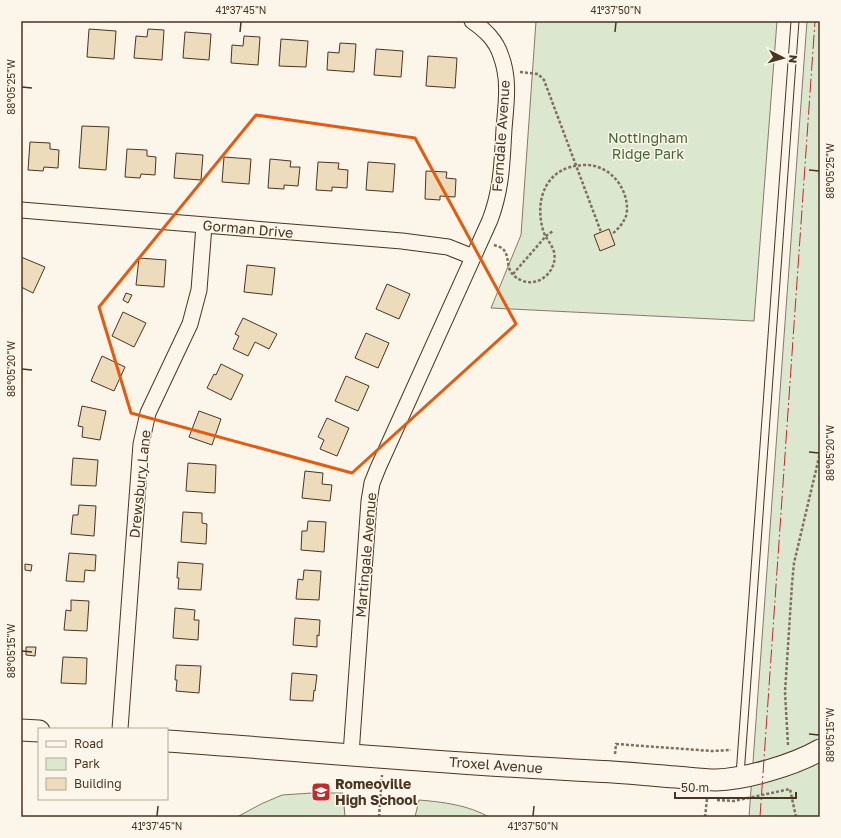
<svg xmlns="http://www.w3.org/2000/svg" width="841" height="838" viewBox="0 0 841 838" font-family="'Golos Text',sans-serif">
  <rect width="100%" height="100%" fill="#fbf6e9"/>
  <g fill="#dce7d0" stroke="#887966">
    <path d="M536 21H777L754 321 491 308 521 235Z"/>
    <path d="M807 21H820V817H749Z"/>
    <path d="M312 793H343L345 817H237L261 804 282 795Z"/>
    <path d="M419 800C443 802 468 805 489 817H415Z"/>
  </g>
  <g fill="#ecdcbc" stroke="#4a3520">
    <path d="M89 29 116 31 114 59 87 57Z"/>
    <path d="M148 29 164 30 162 60 134 58 136 36 147 37Z"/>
    <path d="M185 32 211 34 209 60 183 58Z"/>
    <path d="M244 36 260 37 258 65 231 63 232 45 243 46Z"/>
    <path d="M281 39 308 41 306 67 279 66Z"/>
    <path d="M340 43 356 44 354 72 327 70 328 52 339 53Z"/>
    <path d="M376 49 403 51 401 77 374 75Z"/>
    <path d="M428 56 457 58 455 88 426 86Z"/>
    <path d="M82 126 109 127 106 170 79 168Z"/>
    <path d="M30 142 50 143V149L59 150 58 168 44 167 43 171 28 170Z"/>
    <path d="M127 149 147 150V156L156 157 155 175 141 174 140 178 125 177Z"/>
    <path d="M176 153 203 155 201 180 174 178Z"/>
    <path d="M224 157 251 159 249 184 222 182Z"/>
    <path d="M270 159 291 161 290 167H300L298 186 284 185V189L268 188Z"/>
    <path d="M318 162 339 163 338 169 348 170 347 188 332 187V191L316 190Z"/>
    <path d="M368 162 395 164 393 192 366 190Z"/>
    <path d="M426 171 447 172 446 178 456 179 455 197 440 196V200L425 199Z"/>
    <path d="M609 229 615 245 600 251 594 235Z"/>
    <path d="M21 257 45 267 33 293 21 287Z"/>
    <path d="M139 258 166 260 164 287 136 285Z"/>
    <path d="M247 265 275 268 272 295 244 292Z"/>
    <path d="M387 284 410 294 399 319 376 309Z"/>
    <path d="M126 293 132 295 128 303 123 300Z"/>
    <path d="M123 312 146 323 134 347 112 336Z"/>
    <path d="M243 318 277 334 269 349 255 342 248 356 233 349 239 336 235 334Z"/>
    <path d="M366 333 389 343 378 368 355 358Z"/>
    <path d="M102 356 125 367 114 391 91 381Z"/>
    <path d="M221 364 243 375 231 400 207 388 214 374 216 375Z"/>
    <path d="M346 376 369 386 358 411 335 401Z"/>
    <path d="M82 406 106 411 100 440 82 437 83 427 78 426Z"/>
    <path d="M199 411 221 419 212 445 189 437Z"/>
    <path d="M327 418 349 428 337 456 320 449 324 440 318 437Z"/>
    <path d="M73 458 98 460 96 486 71 485Z"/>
    <path d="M188 463 216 465 215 493 186 491Z"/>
    <path d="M305 471 323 473 322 484 332 485 330 501 302 498Z"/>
    <path d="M79 505 96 506 94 536 71 534 73 515H78Z"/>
    <path d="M183 512 202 513V523L207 524 206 544 181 542Z"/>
    <path d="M308 521 326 522 324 552 301 550 302 531H307Z"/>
    <path d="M69 553 96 555 95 571 85 570 84 582 66 581Z"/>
    <path d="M178 562 203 564 201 590 178 589 179 578H177Z"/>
    <path d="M25 564 32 565 31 571 25 570Z"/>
    <path d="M304 570 321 571 319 600 296 599 298 579 303 580Z"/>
    <path d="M71 600 89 601 87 631 64 630 66 610 71 611Z"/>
    <path d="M175 608 195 610 194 620H199L198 640 173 638Z"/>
    <path d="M295 618 320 620 319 636 317 635V647L293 645Z"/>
    <path d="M26 647H36L35 656 26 655Z"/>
    <path d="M63 657 87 658 86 684 61 683Z"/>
    <path d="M176 665 201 666 199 693 176 691 177 680H175Z"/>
    <path d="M292 673 317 675 315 691 314 690 313 701 290 700Z"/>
  </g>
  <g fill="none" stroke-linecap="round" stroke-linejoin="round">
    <defs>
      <path id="lane" d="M740 775 795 21"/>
      <g id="street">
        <path d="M21 210 402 241 448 247 473 257"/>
        <path d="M120 729 141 444 148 413 190 324 199 290 204 226"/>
        <path d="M351 754 369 501 372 483 378 468 490 220C502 188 502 162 504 129 506 104 510 80 501 56 496 40 485 30 472 21"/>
      </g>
      <g id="secondary">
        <path d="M21 730 39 731"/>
        <path d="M167 741C309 751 451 764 593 771 621 772 648 775 676 777 689 778 703 780 716 780 746 779 794 765 820 750"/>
      </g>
    </defs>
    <use href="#lane" stroke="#4a3520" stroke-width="9"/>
    <use href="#street" stroke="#4a3520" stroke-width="17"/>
    <use href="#secondary" stroke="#4a3520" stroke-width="23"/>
    <g stroke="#7f6f5c" stroke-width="2.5" stroke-dasharray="3 2" stroke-linecap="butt">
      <path d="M520 72 538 74 544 80 601 232"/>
      <path d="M494 245C497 246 501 247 503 249 512 258 502 273 523 281 540 287 558 270 554 252 552 244 545 238 543 230 534 198 547 166 584 165 608 164 626 185 627 207 627 210 627 214 626 216 623 224 617 230 611 235"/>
      <path d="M513 274 546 236 553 231"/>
      <path d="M788 745 785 692 792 584 794 563 820 453"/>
      <path d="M615 754 616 744 712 751 731 750"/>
      <path d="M717 800 734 801 790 789 796 817"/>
      <path d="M379 817 382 775"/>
      <path d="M705 817 707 799"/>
    </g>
    <use href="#lane" stroke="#fbf6e9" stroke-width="7"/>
    <use href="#street" stroke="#fbf6e9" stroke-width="15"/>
    <use href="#secondary" stroke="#fbf6e9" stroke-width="21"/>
    <path stroke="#c62828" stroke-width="1" stroke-dasharray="14 3 2 3" stroke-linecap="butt" d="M760 817 815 21"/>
  </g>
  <path fill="none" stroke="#e8590c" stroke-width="3" stroke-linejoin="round" d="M256 115 415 138 516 324 352 473 131 413 99 307Z"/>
  <path fill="none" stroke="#4a3520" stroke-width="1.5" d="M240 32 241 22M615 32 616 22M22 87 32 88M809 170 819 171M22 369 32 370M809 452 819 453M22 651 32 652M809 734 819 735M157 816 158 806M533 816 534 806"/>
  <defs>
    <symbol id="school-square" viewBox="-11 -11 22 22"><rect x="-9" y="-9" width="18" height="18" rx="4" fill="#c62828" stroke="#fbf6e9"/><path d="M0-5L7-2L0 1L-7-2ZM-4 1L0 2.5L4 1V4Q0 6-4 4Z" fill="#fff"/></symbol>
  </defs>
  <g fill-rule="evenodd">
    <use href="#school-square" x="310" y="781" width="22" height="22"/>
  </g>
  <g text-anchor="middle" stroke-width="3" stroke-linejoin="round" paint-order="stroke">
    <g font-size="14" fill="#4a3520" stroke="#fbf6e9">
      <text transform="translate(501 136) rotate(-86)" y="5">Ferndale Avenue</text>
      <text transform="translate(248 229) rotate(5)" y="5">Gorman Drive</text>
      <text transform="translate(140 484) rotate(-84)" y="5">Drewsbury Lane</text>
      <text transform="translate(366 555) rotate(-85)" y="5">Martingale Avenue</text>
      <text transform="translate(496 765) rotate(4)" y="5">Troxel Avenue</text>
    </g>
    <g font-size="14" fill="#436837" stroke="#fbf6e9">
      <text x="648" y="143">Nottingham<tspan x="648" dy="16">Ridge Park</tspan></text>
    </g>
    <g font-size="14" font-weight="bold" fill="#4a3520" stroke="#fbf6e9" text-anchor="start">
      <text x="335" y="789">Romeoville<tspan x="335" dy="16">High School</tspan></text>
    </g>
  </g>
  <rect width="841" height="838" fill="none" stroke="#fbf6e9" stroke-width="44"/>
  <rect x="38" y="728" width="130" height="72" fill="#fbf6e9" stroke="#b4a999"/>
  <rect x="46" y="741" width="20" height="6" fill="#fbf6e9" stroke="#b4a999"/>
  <text x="74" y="748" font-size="12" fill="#4a3520">Road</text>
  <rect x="46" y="758" width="20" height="12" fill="#dce7d0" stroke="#b4a999"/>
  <text x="74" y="768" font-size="12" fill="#4a3520">Park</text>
  <rect x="46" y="778" width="20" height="12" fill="#ecdcbc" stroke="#b4a999"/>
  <text x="74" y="788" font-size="12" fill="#4a3520">Building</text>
  <g transform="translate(783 58) rotate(96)" stroke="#fbf6e9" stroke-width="3" paint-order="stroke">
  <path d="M0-3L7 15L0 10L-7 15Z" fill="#4a3520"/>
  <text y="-6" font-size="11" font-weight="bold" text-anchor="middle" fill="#4a3520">N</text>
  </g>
  <path d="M675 792v6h121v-6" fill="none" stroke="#4a3520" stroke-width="2"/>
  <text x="681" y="792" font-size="12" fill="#4a3520" stroke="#fbf6e9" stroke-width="3" paint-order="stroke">50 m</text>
  <rect x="22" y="22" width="797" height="794" fill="none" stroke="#4a3520" stroke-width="1.5"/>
  <g font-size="10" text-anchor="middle" fill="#4a3520">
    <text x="241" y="14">41°37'45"N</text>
    <text x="616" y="14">41°37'50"N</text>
    <text transform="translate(11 87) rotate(-90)" y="4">88°05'25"W</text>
    <text transform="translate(830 171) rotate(-90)" y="4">88°05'25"W</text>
    <text transform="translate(11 369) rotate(-90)" y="4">88°05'20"W</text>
    <text transform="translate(830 453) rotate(-90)" y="4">88°05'20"W</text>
    <text transform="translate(11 651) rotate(-90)" y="4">88°05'15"W</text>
    <text transform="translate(830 735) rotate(-90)" y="4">88°05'15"W</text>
    <text x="157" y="830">41°37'45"N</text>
    <text x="533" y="830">41°37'50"N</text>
  </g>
</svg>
